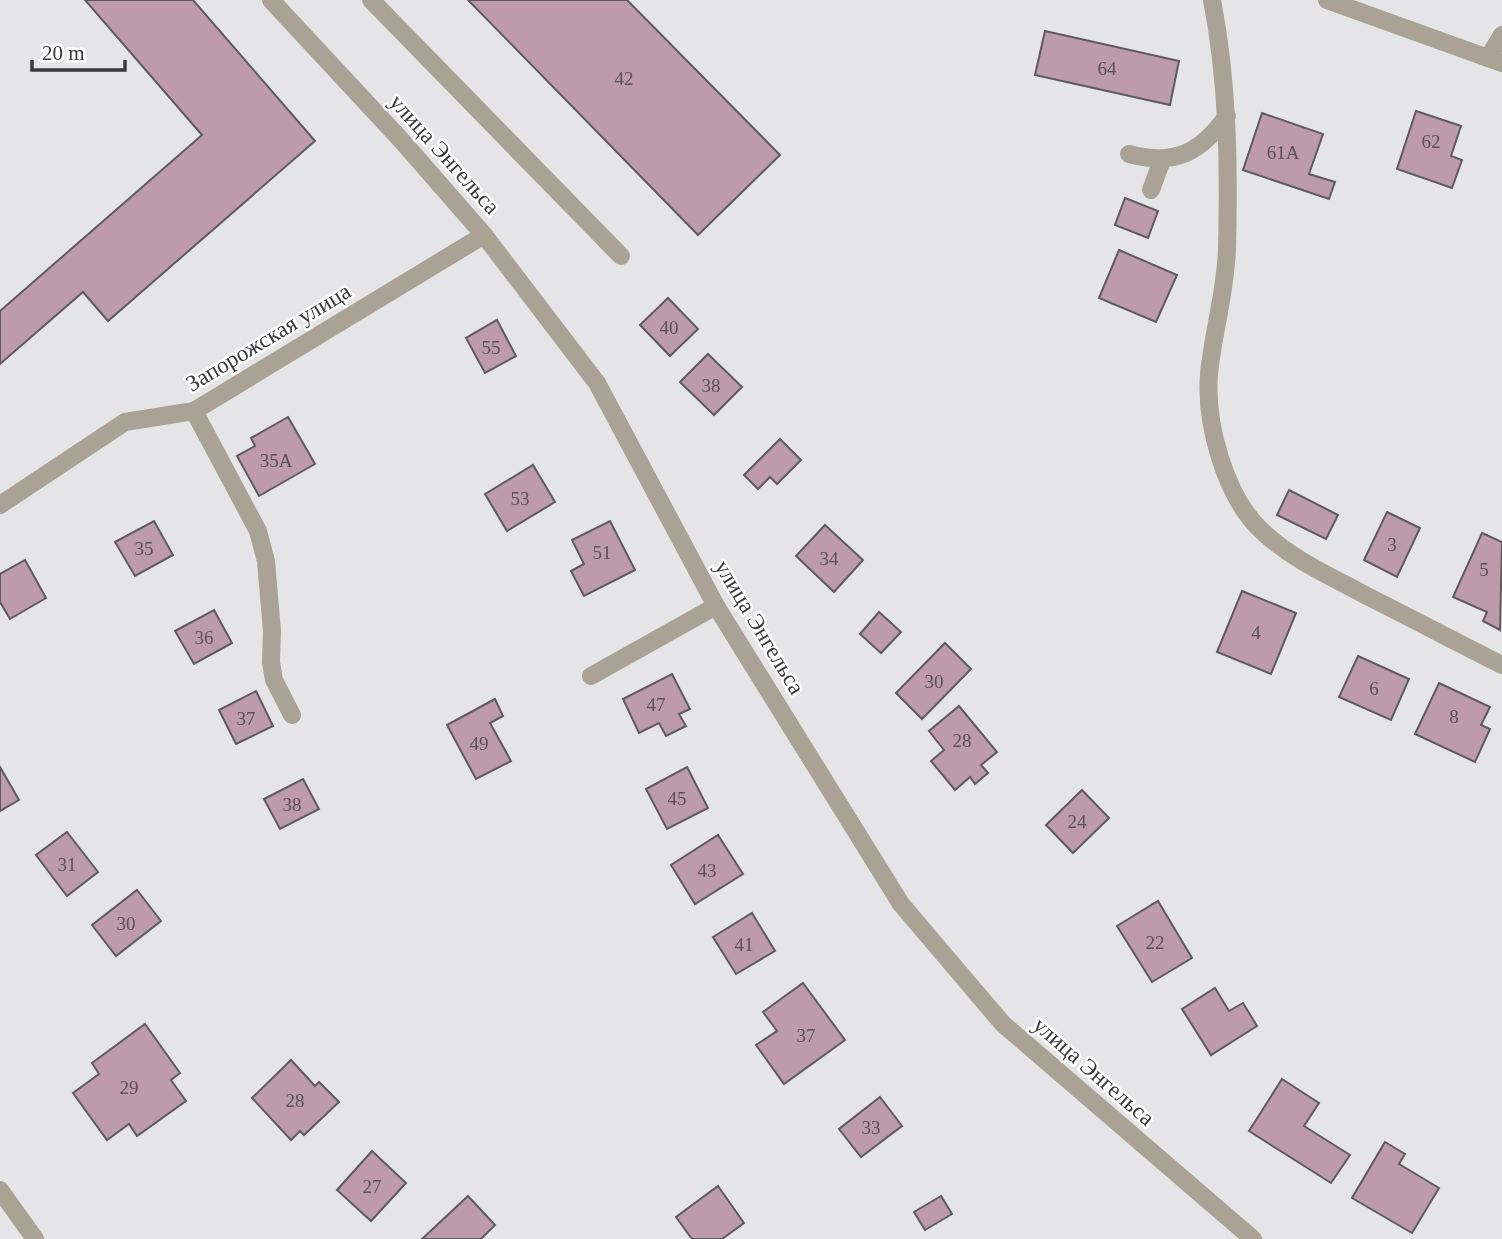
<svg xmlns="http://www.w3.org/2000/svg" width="1502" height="1239" viewBox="0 0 1502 1239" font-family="'Times New Roman',serif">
  <rect width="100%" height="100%" fill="#e5e5e8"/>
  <g fill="#bd9baa" stroke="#5e5b5d" stroke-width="2">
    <path d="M85 0H193L315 141 108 321 83 292 0 364V311L202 135Z"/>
    <path d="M468 0H627L780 155 698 235Z"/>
    <path d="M1045 31 1179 61 1170 105 1035 75Z"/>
    <path d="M1416 111 1461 126 1451 156 1462 160 1452 188 1397 169Z"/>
    <path d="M1262 113 1323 134 1309 174 1335 182 1329 199 1243 170Z"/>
    <path d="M1125 198 1158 211 1148 238 1115 225Z"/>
    <path d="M1119 250 1177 275 1156 322 1099 298Z"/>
    <path d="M668 298 698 329 670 356 640 325Z"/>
    <path d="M497 320 516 356 485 373 466 338Z"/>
    <path d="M708 354 742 387 714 415 680 382Z"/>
    <path d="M288 417 315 464 259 496 237 456 255 446 251 438Z"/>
    <path d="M780 439 801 460 777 484 770 477 758 489 744 475Z"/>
    <path d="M533 465 555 502 507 531 485 494Z"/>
    <path d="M1289 490 1338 515 1326 539 1277 515Z"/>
    <path d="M1387 512 1420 528 1397 577 1364 560Z"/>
    <path d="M154 521 173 555 135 576 115 542Z"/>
    <path d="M610 521 635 570 584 596 571 571 584 564 572 540Z"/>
    <path d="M825 525 863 560 834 592 796 556Z"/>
    <path d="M1482 533 1502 542 1500 630 1483 621 1487 612 1453 597Z"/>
    <path d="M25 560 46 598 10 619 0 602V574Z"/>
    <path d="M1242 591 1296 613 1271 674 1217 652Z"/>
    <path d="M214 610 232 643 194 664 175 631Z"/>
    <path d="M879 612 901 632 881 653 860 634Z"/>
    <path d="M945 643 971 669 922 719 896 693Z"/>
    <path d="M1358 656 1409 679 1391 720 1339 697Z"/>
    <path d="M672 674 690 709 679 714 686 726 666 736 659 723 639 733 623 699Z"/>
    <path d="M1439 683 1490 707 1481 725 1490 729 1475 762 1415 734Z"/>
    <path d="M256 691 273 726 236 744 219 710Z"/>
    <path d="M495 699 503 716 490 723 511 761 476 779 447 725Z"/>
    <path d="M959 706 997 752 981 765 988 773 975 784 970 777 955 790 931 761 944 750 929 731Z"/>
    <path d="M0 767 19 800 0 811Z"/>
    <path d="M687 767 708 808 667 829 646 789Z"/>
    <path d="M303 779 319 809 280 829 264 799Z"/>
    <path d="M1082 790 1109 818 1073 853 1046 825Z"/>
    <path d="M67 832 98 872 67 896 36 855Z"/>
    <path d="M718 835 743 874 695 904 671 865Z"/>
    <path d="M137 890 161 921 116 956 92 925Z"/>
    <path d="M1158 901 1192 958 1152 982 1117 926Z"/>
    <path d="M752 913 775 951 736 974 713 937Z"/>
    <path d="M803 983 845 1040 784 1084 756 1045 777 1031 763 1012Z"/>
    <path d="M1215 988 1229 1011 1243 1003 1257 1026 1211 1055 1182 1009Z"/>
    <path d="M145 1024 180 1073 171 1080 186 1101 137 1136 129 1124 107 1140 73 1093 99 1074 92 1063Z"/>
    <path d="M291 1060 315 1086 319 1082 339 1102 304 1135 300 1131 291 1140 252 1098Z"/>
    <path d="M1282 1079 1319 1103 1304 1126 1350 1155 1331 1183 1249 1131Z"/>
    <path d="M880 1097 902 1126 861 1157 839 1129Z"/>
    <path d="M1385 1142 1405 1154 1399 1164 1439 1188 1412 1233 1352 1198Z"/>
    <path d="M372 1151 406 1183 371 1221 337 1190Z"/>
    <path d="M718 1186 744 1223 722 1239H692L676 1217Z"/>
    <path d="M468 1196 495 1225 481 1239H422Z"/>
    <path d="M941 1196 952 1214 925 1230 914 1212Z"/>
  </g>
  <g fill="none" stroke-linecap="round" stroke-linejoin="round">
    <g stroke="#a9a295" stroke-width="18">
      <path d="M271 0 402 141 484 235 597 383 716 606 901 904 1003 1024 1253 1239"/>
      <path d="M371 0 621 256"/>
      <path d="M1212 0C1228 82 1229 165 1227 248 1226 291 1213 332 1209 374 1205 423 1225 497 1262 531 1293 560 1328 575 1365 595 1411 618 1456 642 1502 665"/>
      <path d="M1327 0 1502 63"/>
      <path d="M1488 58 1502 35"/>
      <path d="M1129 154C1175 166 1200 153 1227 116"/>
      <path d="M1151 190 1162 160"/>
      <path d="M194 411 258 531 266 561 272 631 271 662 274 680 292 715"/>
      <path d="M0 505 125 422 194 411 484 235"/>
      <path d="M591 676 716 606"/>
      <path d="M0 1190 35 1239"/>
    </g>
  </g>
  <g text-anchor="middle" stroke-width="5" stroke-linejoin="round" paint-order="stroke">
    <g font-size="19" fill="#5a5256">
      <text x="1107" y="75">64</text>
      <text x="624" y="85">42</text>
      <text x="1431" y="148">62</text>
      <text x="1283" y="159">61А</text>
      <text x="669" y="334">40</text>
      <text x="491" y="354">55</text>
      <text x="711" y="392">38</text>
      <text x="276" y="467">35А</text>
      <text x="520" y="505">53</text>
      <text x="1392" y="551">3</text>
      <text x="144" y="555">35</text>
      <text x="602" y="559">51</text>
      <text x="829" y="565">34</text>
      <text x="1484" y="576">5</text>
      <text x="1256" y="639">4</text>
      <text x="204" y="644">36</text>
      <text x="934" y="688">30</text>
      <text x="1374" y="695">6</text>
      <text x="656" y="711">47</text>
      <text x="1454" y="723">8</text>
      <text x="246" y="725">37</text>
      <text x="962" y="747">28</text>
      <text x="479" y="750">49</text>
      <text x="677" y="805">45</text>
      <text x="292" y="811">38</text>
      <text x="1077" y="828">24</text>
      <text x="67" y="871">31</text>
      <text x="707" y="877">43</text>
      <text x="126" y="930">30</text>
      <text x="1155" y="949">22</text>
      <text x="744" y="951">41</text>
      <text x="806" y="1042">37</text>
      <text x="129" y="1094">29</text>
      <text x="295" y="1107">28</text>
      <text x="871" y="1134">33</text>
      <text x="372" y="1193">27</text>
    </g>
    <g font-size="23" fill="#39393a" stroke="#fff">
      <text transform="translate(445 154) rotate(48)" y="8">улица Энгельса</text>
      <text transform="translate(268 337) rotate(-31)" y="8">Запорожская улица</text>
      <text transform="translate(760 627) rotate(59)" y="8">улица Энгельса</text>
      <text transform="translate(1094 1071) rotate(41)" y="8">улица Энгельса</text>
    </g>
  </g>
  <path d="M32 60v10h93v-10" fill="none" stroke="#39393a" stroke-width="3.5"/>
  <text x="42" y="60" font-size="21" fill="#39393a" stroke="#ffffff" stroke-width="5" paint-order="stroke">20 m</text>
</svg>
